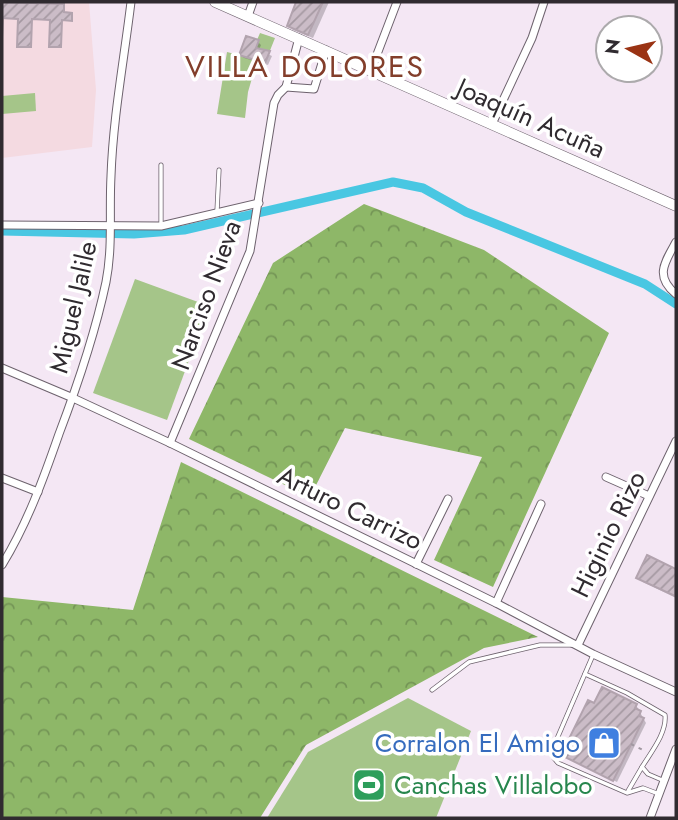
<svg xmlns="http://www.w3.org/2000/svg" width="678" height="820" viewBox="0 0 678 820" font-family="Jost,sans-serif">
  <defs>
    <pattern id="forest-crowns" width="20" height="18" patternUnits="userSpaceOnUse" patternTransform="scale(1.75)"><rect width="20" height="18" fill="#8eb768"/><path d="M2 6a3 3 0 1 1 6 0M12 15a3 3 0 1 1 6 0" fill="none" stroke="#749556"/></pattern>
    <pattern id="building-hatch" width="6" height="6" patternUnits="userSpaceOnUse" patternTransform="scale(1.75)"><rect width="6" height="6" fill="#cbbcc7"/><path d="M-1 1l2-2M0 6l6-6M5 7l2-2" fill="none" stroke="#a599a2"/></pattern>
  </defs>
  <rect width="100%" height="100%" fill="#f4e7f4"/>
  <path fill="#f4dae1" d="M2 2H89L96 90 92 147 2 158Z"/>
  <g fill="url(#forest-crowns)">
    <path d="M364 204 484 250 609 333 493 587 434 560 482 457 345 428 310 497 189 439 273 263Z"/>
    <path d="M181 462 538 637 484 648 306 745 260 818H4L2 817V597L133 610Z"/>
  </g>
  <g fill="#a5c589">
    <path d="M260 33 275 38 265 63 257 61 248 92 245 118 217 114 227 52 239 55 246 36 257 40Z"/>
    <path d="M35 93 36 111 2 114V96Z"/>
    <path d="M135 279 209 306 167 420 93 393Z"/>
    <path d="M408 698 471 731 436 818H267L308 752Z"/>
  </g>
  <g fill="#0003">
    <path d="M2 2 62 20 60 47H51L52 20 32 19 31 47 19 46 20 19 4 18 2 56Z"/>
    <path d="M298 2H329L313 38 293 30 289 25Z"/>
    <path d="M258 42 261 45 259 50 272 56 268 65 244 58 241 55Z"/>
    <path d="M648 558 676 571V598L643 582 639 578Z"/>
    <path d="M636 705 646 723 617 782 567 758 595 706Z"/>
  </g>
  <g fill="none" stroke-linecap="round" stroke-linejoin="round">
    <path stroke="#49c7e2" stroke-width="9" d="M2 231 134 234 184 230 393 182 423 188 466 212 645 284 676 304"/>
  </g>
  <g fill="url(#building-hatch)" stroke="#b2a3ae" stroke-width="2">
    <path d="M2 2 64 4V12L72 13V21L62 20 61 47H49L50 20 32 19 31 47H17L18 19 2 18Z"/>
    <path d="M296 2H323L308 35 287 26Z"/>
    <path d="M246 36 259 40 256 48 270 51 265 63 239 55Z"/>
    <path d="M647 555 676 569 675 596 636 578Z"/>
    <path d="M602 687 637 704 635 708 641 711 639 716 644 718 613 781 561 755 588 700 594 703Z"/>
  </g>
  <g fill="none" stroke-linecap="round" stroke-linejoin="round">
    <defs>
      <g id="lane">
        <path d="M161 165V226"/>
        <path d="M217 211 219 170"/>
        <path d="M593 655 553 748V757L558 763 627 793 643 788 659 794"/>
        <path d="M585 674 627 693 665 715C667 733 651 752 642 767L648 774 662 780"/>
        <path d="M432 690 469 662 540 645H572"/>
        <path d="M628 791 642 767"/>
      </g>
      <g id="street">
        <path d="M248 16 253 2"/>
        <path d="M371 70 397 2"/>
        <path d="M286 87 314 89 326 50"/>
        <path d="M492 124 532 38 544 2"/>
        <path d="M2 225 161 226 259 203"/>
        <path d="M676 242C665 262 654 276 676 294"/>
        <path d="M2 368 73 398 170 443 496 603 593 654 676 692"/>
        <path d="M170 443 250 251 274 103 278 95 286 87 299 38"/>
        <path d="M606 477 649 496"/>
        <path d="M2 478 38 492"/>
        <path d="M416 564 448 499"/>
        <path d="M2 565C27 524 43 480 59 434 78 384 95 334 106 282 113 246 109 212 111 176 113 118 124 60 131 2"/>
        <path d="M496 603 541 504"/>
        <path d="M578 645 676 441"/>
        <path d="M650 818 676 749"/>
      </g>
      <path id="secondary" d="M215 2 676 206"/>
    </defs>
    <use href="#lane" stroke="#6d626d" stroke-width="5"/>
    <use href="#street" stroke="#6d626d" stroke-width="9"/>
    <use href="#secondary" stroke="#6d626d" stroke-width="11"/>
    <path stroke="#a198a1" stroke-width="2" stroke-dasharray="3.5 5" stroke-linecap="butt" d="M631 744 645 751"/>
    <use href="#lane" stroke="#fff" stroke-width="3.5"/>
    <use href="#street" stroke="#fff" stroke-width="7"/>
    <use href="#secondary" stroke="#fff" stroke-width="10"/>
  </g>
  <defs>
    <symbol id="shop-square" viewBox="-11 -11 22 22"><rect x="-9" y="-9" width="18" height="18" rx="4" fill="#3f7fe0" stroke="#fff"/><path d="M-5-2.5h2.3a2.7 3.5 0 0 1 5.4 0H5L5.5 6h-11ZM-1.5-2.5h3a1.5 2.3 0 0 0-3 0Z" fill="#fff"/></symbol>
    <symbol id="stadium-square" viewBox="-11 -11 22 22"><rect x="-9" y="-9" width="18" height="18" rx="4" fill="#2e9e5b" stroke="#fff"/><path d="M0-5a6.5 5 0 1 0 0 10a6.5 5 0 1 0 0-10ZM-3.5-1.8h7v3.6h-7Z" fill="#fff"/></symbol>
  </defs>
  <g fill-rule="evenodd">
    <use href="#shop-square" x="585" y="724" width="38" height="38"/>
    <use href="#stadium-square" x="350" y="766" width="38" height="38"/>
  </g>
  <g text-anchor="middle" stroke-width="7" stroke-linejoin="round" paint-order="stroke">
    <g font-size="26" fill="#302b30" stroke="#fff">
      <text transform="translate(531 118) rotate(24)" y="9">Joaquín Acuña</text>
      <text transform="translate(206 295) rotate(-70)" y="9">Narciso Nieva</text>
      <text transform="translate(73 307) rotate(-77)" y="9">Miguel Jalile</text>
      <text transform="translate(350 508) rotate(26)" y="9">Arturo Carrizo</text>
      <text transform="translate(608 534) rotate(-64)" y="9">Higinio Rizo</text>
    </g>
    <g font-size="26" fill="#366cbe" stroke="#fff" text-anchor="end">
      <text x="580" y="752">Corralon El Amigo</text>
    </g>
    <g font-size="26" fill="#27864d" stroke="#fff" text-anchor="start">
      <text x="394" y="794">Canchas Villalobo</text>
    </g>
    <g font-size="30" letter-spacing="2" fill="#833e2b" stroke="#fff">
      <text x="305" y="77">VILLA DOLORES</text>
    </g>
  </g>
  <rect width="678" height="820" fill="none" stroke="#302b30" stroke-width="7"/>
  <g transform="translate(629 49) rotate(278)"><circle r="33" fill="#ffffff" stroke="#acaaac" stroke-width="2"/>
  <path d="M0-5L12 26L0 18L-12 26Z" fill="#9a3314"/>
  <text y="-10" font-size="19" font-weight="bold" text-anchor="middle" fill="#302b30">N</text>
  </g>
</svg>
